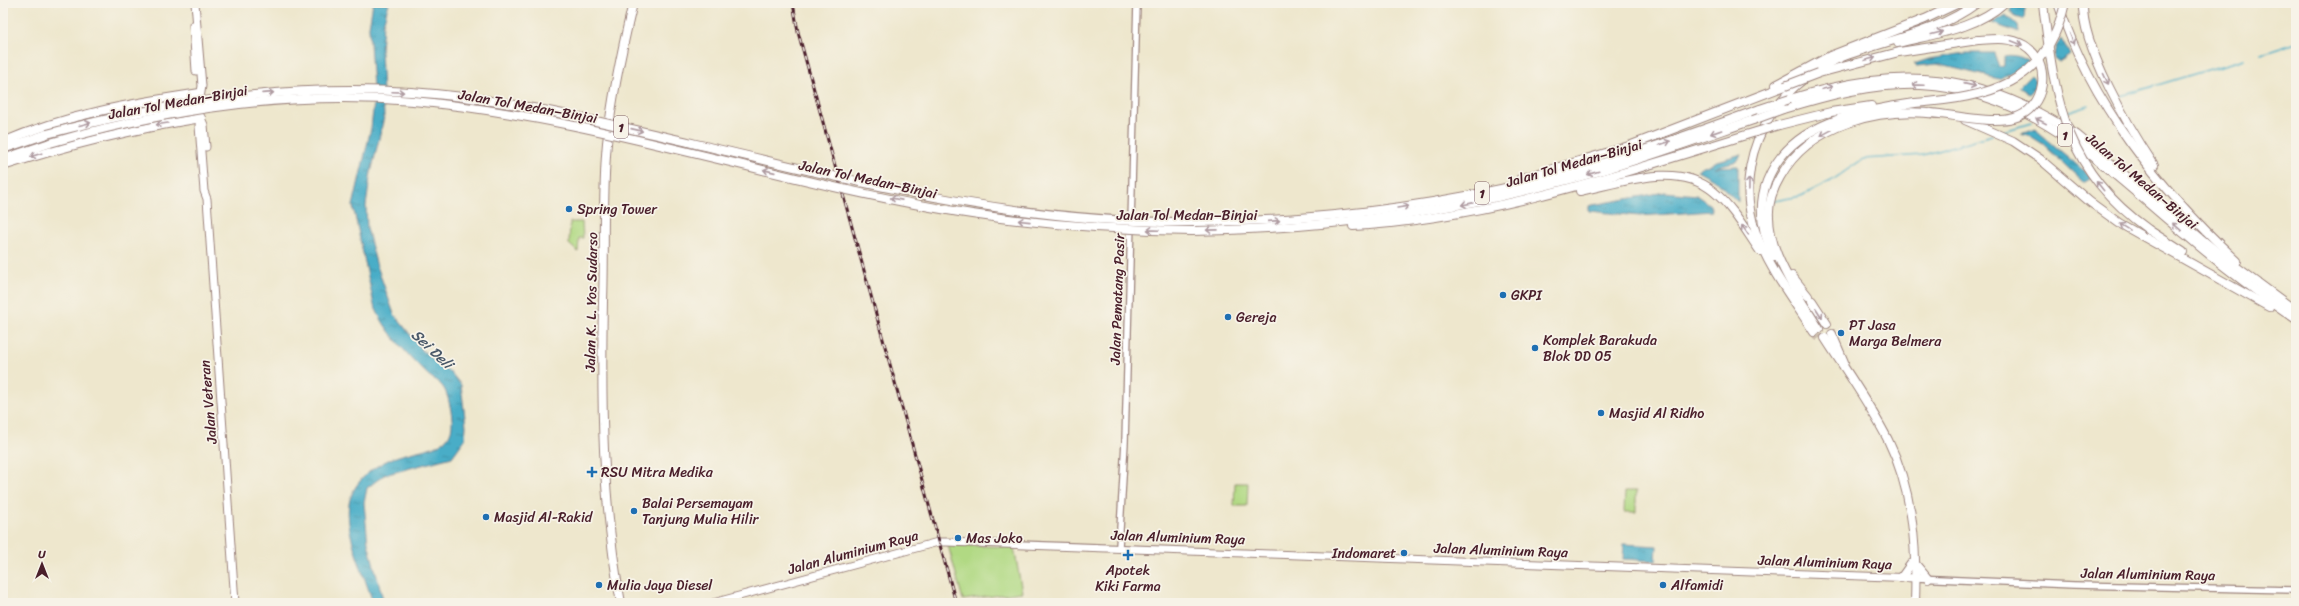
<svg xmlns="http://www.w3.org/2000/svg" width="2299" height="606" viewBox="0 0 2299 606" font-family="Sriracha,sans-serif">
  <defs>
    <pattern id="water-ripples" width="26" height="14" patternUnits="userSpaceOnUse"><rect width="26" height="14" fill="#48adc7"/><path d="M2 4q2-2 4 0t4 0M15 11q2-2 4 0t4 0" fill="none" stroke="#3e8ca2"/></pattern>
  </defs>
  <rect width="100%" height="100%" fill="#f7f3e8"/>
  <filter id="ink" filterUnits="userSpaceOnUse"><feTurbulence type="fractalNoise" baseFrequency=".025" numOctaves="2"/><feDisplacementMap in="SourceGraphic" scale="8" xChannelSelector="R" yChannelSelector="G"/><feConvolveMatrix kernelMatrix="1 2 1 2 8 2 1 2 1" color-interpolation-filters="sRGB"/></filter>
  <filter id="wash" filterUnits="userSpaceOnUse"><feTurbulence type="fractalNoise" baseFrequency=".012" numOctaves="4" result="noise"/><feDisplacementMap in="SourceGraphic" scale="16" xChannelSelector="R" yChannelSelector="G"/><feGaussianBlur stdDeviation="0.9" result="paint"/><feColorMatrix in="noise" values="0 0 0 0 0 0 0 0 0 0 0 0 0 0 0 0 0 1.4 0 .05"/><feComposite in="paint" operator="in"/></filter>
  <g filter="url(#wash)">
    <rect width="100%" height="100%" fill="#eee7cd"/>
    <g fill="#b1d983" stroke="#7e7c57">
      <path d="M570 222H582L583 238H579L578 252 569 244Z"/>
      <path d="M1235 483H1248L1247 506H1234Z"/>
      <path d="M1625 491H1636V512H1624Z"/>
      <path d="M948 545 1014 547 1022 592 963 600Z"/>
    </g>
    <g fill="url(#water-ripples)" stroke="#496679">
      <path d="M373 3H389L383 24 381 49 384 117 370 177 366 206 367 228 376 263 394 314 423 351 451 373 461 385 466 426 465 439 452 457 384 475 367 488 364 503 368 543 384 603H373C365 576 344 532 349 504 353 479 380 461 402 455 439 445 462 447 448 398 443 381 435 382 425 372 405 352 385 331 374 305L353 206 371 128 374 103 369 27Z"/>
      <path d="M2016 3H2026L2024 17 2022 19 2015 17 2010 10Z"/>
      <path d="M2006 15 2018 26 2019 33 1992 23Z"/>
      <path d="M2061 39 2070 55 2059 63 2054 59C2054 52 2056 43 2061 39Z"/>
      <path d="M1965 53H1994L1999 67 2004 66V56C2012 54 2024 57 2029 62L1999 79 1937 64 1916 66 1914 64 1929 59Z"/>
      <path d="M2031 75 2035 79C2036 85 2035 92 2029 94L2019 87Z"/>
      <path d="M2035 129 2090 176V178L2083 182 2043 144 2032 137 2021 134Z"/>
      <path d="M1742 154 1737 161 1715 167 1738 166V202L1715 180 1697 170 1717 161Z"/>
      <path d="M1665 192 1696 195 1710 205 1712 211 1640 216 1589 211V206L1593 205Z"/>
      <path d="M1624 544 1657 546 1656 561 1623 559Z"/>
    </g>
    <g fill="none" stroke-linecap="round" stroke-linejoin="round">
      <g stroke="#48adc7" stroke-width="1.5">
        <path d="M2262 54 2296 43"/>
        <path d="M2121 96 2244 59"/>
        <path d="M2067 112 2089 105"/>
        <path d="M2001 132 2031 123"/>
        <path d="M1774 201 1801 196 1831 181 1863 159 1923 155 1992 135"/>
      </g>
    </g>
  </g>
  <g filter="url(#ink)">
    <g fill="none" stroke-linecap="round" stroke-linejoin="round">
      <path stroke="#cdbfad" stroke-width="8" stroke-dasharray="8 4" stroke-linecap="butt" d="M1814 332 1820 341"/>
      <defs>
        <g id="minor">
          <path d="M1119 547 1125 442 1137 3"/>
          <path d="M1916 578 2074 585 2296 590"/>
        </g>
        <g id="major">
          <path d="M195 3 202 86 200 98"/>
          <path d="M193 25 196 71"/>
          <path d="M200 113 199 126 204 191 207 199 235 603"/>
          <path d="M201 118 204 125 206 147"/>
          <path d="M713 603 938 542H947L1916 578"/>
        </g>
        <g id="highway">
          <path d="M2043 3 2044 12"/>
          <path d="M2058 3C2091 105 2160 189 2237 261"/>
          <path d="M2083 3C2081 46 2130 129 2154 165"/>
          <path d="M1898 43C1933 34 1976 29 2004 3"/>
          <path d="M1819 73 1899 52 1978 40"/>
          <path d="M1776 85 1830 56 1925 19 1959 3"/>
          <path d="M1790 99C1902 65 1978 71 2077 135L2223 257 2296 311"/>
          <path d="M1783 109C1828 95 1873 83 1921 85 2034 91 2105 168 2186 235 2221 265 2258 293 2296 319"/>
          <path d="M1965 120 2013 141 2040 159 2090 202 2119 223 2269 307"/>
          <path d="M1779 125 1831 112 1871 106"/>
          <path d="M3 142C65 115 133 103 200 93"/>
          <path d="M3 149 47 134"/>
          <path d="M3 159 50 143"/>
          <path d="M3 166C68 145 133 129 201 118"/>
          <path d="M1520 179 1629 146 1785 86"/>
          <path d="M1580 191C1621 183 1677 161 1713 191 1733 207 1746 231 1760 251"/>
          <path d="M1193 222C1316 222 1440 206 1560 175 1628 157 1694 133 1760 109"/>
          <path d="M1353 226C1489 218 1617 175 1746 135"/>
          <path d="M2149 230 2183 252"/>
          <path d="M1192 231C1317 229 1440 214 1560 182 1626 165 1689 142 1753 120"/>
          <path d="M1774 257C1762 233 1757 208 1767 181 1790 122 1860 111 1915 103"/>
          <path d="M1792 276 1808 296"/>
          <path d="M1796 293 1819 329"/>
          <path d="M1798 296C1785 272 1769 245 1769 217 1768 203 1773 189 1780 177 1810 123 1881 107 1938 114"/>
          <path d="M1812 301 1827 324"/>
          <path d="M1814 332C1794 301 1769 269 1756 233 1730 160 1773 84 1842 57 1886 40 1939 32 1977 3"/>
          <path d="M1832 334 1844 362"/>
          <path d="M1825 338C1846 371 1870 404 1888 440 1913 491 1917 547 1915 603"/>
          <path d="M1917 566 1928 579"/>
          <path d="M1901 578 1911 564"/>
          <path d="M621 603C602 504 601 402 603 301 605 249 602 195 607 143 612 96 622 49 633 3"/>
        </g>
      </defs>
      <use href="#minor" stroke="#9c837c" stroke-width="8"/>
      <use href="#major" stroke="#9c837c" stroke-width="9"/>
      <use href="#highway" stroke="#9c837c" stroke-width="10"/>
      <use href="#minor" stroke="#fff" stroke-width="5.5"/>
      <use href="#major" stroke="#fff" stroke-width="7"/>
      <use href="#highway" stroke="#fff" stroke-width="8"/>
      <defs>
        <path id="rail" d="M793 3 798 32 956 603"/>
      </defs>
      <use href="#rail" stroke="#4a1f2b" stroke-width="3"/>
      <use href="#rail" stroke="#f7f3e8" stroke-width="1.5" stroke-dasharray="4.5" stroke-linecap="butt"/>
      <defs>
        <g id="highway-bridge">
          <path d="M2044 12C2056 107 2067 171 2149 230"/>
          <path d="M1785 86 1819 73"/>
          <path d="M1915 103C1989 97 2047 85 2065 3"/>
          <path d="M1760 109 1790 99"/>
          <path d="M1931 113C1955 115 1991 124 2014 118 2046 109 2053 63 2024 45 2010 37 1994 39 1978 40"/>
          <path d="M1753 120 1783 109"/>
          <path d="M47 134C167 102 287 84 411 92 506 98 600 122 692 143 859 182 1019 224 1193 222"/>
          <path d="M1746 135 1779 125"/>
          <path d="M50 143C168 109 290 90 413 101 603 118 784 185 972 214 1045 225 1119 230 1192 231"/>
        </g>
      </defs>
      <use href="#highway-bridge" stroke="#9c837c" stroke-width="10" stroke-linecap="butt"/>
      <use href="#highway-bridge" stroke="#fff" stroke-width="8"/>
    </g>
    <defs><path id="oneway-shaft" d="M-6 0H5M1.5-3L5.5 0L1.5 3" fill="none" stroke-width="1.6" stroke-linecap="round" stroke-linejoin="round"/></defs>
    <g stroke="#ae9aa0">
      <use href="#oneway-shaft" transform="translate(1937 33) rotate(-15)"/>
      <use href="#oneway-shaft" transform="translate(2072 39) rotate(68)"/>
      <use href="#oneway-shaft" transform="translate(2017 43) rotate(21)"/>
      <use href="#oneway-shaft" transform="translate(1870 59) rotate(-15)"/>
      <use href="#oneway-shaft" transform="translate(2106 79) rotate(65)"/>
      <use href="#oneway-shaft" transform="translate(1918 85) rotate(-178)"/>
      <use href="#oneway-shaft" transform="translate(1970 85) rotate(13)"/>
      <use href="#oneway-shaft" transform="translate(1827 88) rotate(-15)"/>
      <use href="#oneway-shaft" transform="translate(398 92) rotate(2)"/>
      <use href="#oneway-shaft" transform="translate(268 93) rotate(-4)"/>
      <use href="#oneway-shaft" transform="translate(2041 121) rotate(-153)"/>
      <use href="#oneway-shaft" transform="translate(85 124) rotate(-14)"/>
      <use href="#oneway-shaft" transform="translate(162 124) rotate(171)"/>
      <use href="#oneway-shaft" transform="translate(637 130) rotate(13)"/>
      <use href="#oneway-shaft" transform="translate(1716 132) rotate(161)"/>
      <use href="#oneway-shaft" transform="translate(1826 133) rotate(151)"/>
      <use href="#oneway-shaft" transform="translate(1665 143) rotate(-19)"/>
      <use href="#oneway-shaft" transform="translate(36 155) rotate(162)"/>
      <use href="#oneway-shaft" transform="translate(769 171) rotate(-167)"/>
      <use href="#oneway-shaft" transform="translate(1593 173) rotate(164)"/>
      <use href="#oneway-shaft" transform="translate(1749 184) rotate(-89)"/>
      <use href="#oneway-shaft" transform="translate(2100 186) rotate(-129)"/>
      <use href="#oneway-shaft" transform="translate(896 199) rotate(-169)"/>
      <use href="#oneway-shaft" transform="translate(1467 204) rotate(169)"/>
      <use href="#oneway-shaft" transform="translate(1403 207) rotate(-9)"/>
      <use href="#oneway-shaft" transform="translate(1024 221) rotate(-174)"/>
      <use href="#oneway-shaft" transform="translate(1274 221) rotate(-4)"/>
      <use href="#oneway-shaft" transform="translate(2125 227) rotate(-149)"/>
      <use href="#oneway-shaft" transform="translate(2177 227) rotate(-139)"/>
      <use href="#oneway-shaft" transform="translate(1153 230) rotate(-178)"/>
      <use href="#oneway-shaft" transform="translate(1212 230) rotate(179)"/>
      <use href="#oneway-shaft" transform="translate(1745 230) rotate(-125)"/>
      <use href="#oneway-shaft" transform="translate(1819 313) rotate(57)"/>
    </g>
  </g>
  <g fill="#1f6fb2" stroke="#f7f3e8" stroke-width="1.5">
    <circle cx="569" cy="209" r="4"/>
    <circle cx="1503" cy="295" r="4"/>
    <circle cx="1228" cy="317" r="4"/>
    <circle cx="1841" cy="333" r="4"/>
    <circle cx="1535" cy="348" r="4"/>
    <circle cx="1601" cy="413" r="4"/>
    <path d="M590 466h4v4h4v4h-4v4h-4v-4h-4v-4h4z"/>
    <circle cx="634" cy="511" r="4"/>
    <circle cx="486" cy="517" r="4"/>
    <circle cx="958" cy="538" r="4"/>
    <circle cx="1404" cy="553" r="4"/>
    <path d="M1126 549h4v4h4v4h-4v4h-4v-4h-4v-4h4z"/>
    <circle cx="599" cy="585" r="4"/>
    <circle cx="1663" cy="585" r="4"/>
  </g>
  <g text-anchor="middle" stroke-width="3.5" stroke-linejoin="round" paint-order="stroke">
    <g fill="#f7f3e8" stroke="#7e5f64" stroke-width="1">
      <rect x="614" y="116" width="14" height="22" rx="3"/>
      <rect x="2058" y="124" width="14" height="22" rx="3"/>
      <rect x="1475" y="182" width="14" height="22" rx="3"/>
    </g>
    <g font-size="13" font-weight="bold" fill="#4a1f2b">
      <text x="621" y="132">1</text>
      <text x="2065" y="140">1</text>
      <text x="1482" y="198">1</text>
    </g>
    <g font-size="14" fill="#4a1f2b" stroke="#f7f3e8">
      <text transform="translate(178 102) rotate(-10)" y="5">Jalan Tol Medan–Binjai</text>
      <text transform="translate(528 106) rotate(10)" y="5">Jalan Tol Medan–Binjai</text>
      <text transform="translate(1574 163) rotate(-16)" y="5">Jalan Tol Medan–Binjai</text>
      <text transform="translate(868 179) rotate(12)" y="5">Jalan Tol Medan–Binjai</text>
      <text transform="translate(2142 181) rotate(40)" y="5">Jalan Tol Medan–Binjai</text>
      <text x="1187" y="220">Jalan Tol Medan–Binjai</text>
      <text transform="translate(1117 299) rotate(-88)" y="5">Jalan Pematang Pasir</text>
      <text transform="translate(591 302) rotate(-89)" y="5">Jalan K. L. Yos Sudarso</text>
      <text transform="translate(208 402) rotate(-95)" y="5">Jalan Veteran</text>
      <text transform="translate(1178 537) rotate(2)" y="5">Jalan Aluminium Raya</text>
      <text transform="translate(1501 550) rotate(2)" y="5">Jalan Aluminium Raya</text>
      <text transform="translate(853 552) rotate(-15)" y="5">Jalan Aluminium Raya</text>
      <text transform="translate(1825 562) rotate(2)" y="5">Jalan Aluminium Raya</text>
      <text transform="translate(2148 574) rotate(1)" y="5">Jalan Aluminium Raya</text>
    </g>
    <g font-size="14" fill="#4a1f2b" stroke="#f7f3e8" text-anchor="start">
      <text x="577" y="214">Spring Tower</text>
      <text x="1511" y="300">GKPI</text>
      <text x="1236" y="322">Gereja</text>
      <text x="1849" y="330">PT Jasa<tspan x="1849" dy="16">Marga Belmera</tspan></text>
      <text x="1543" y="345">Komplek Barakuda<tspan x="1543" dy="16">Blok DD 05</tspan></text>
      <text x="1609" y="418">Masjid Al Ridho</text>
      <text x="601" y="477">RSU Mitra Medika</text>
      <text x="642" y="508">Balai Persemayam<tspan x="642" dy="16">Tanjung Mulia Hilir</tspan></text>
      <text x="494" y="522">Masjid Al-Rakid</text>
      <text x="966" y="543">Mas Joko</text>
      <text x="1396" y="558" text-anchor="end">Indomaret</text>
      <text x="1128" y="575" text-anchor="middle">Apotek<tspan x="1128" dy="16">Kiki Farma</tspan></text>
      <text x="607" y="590">Mulia Jaya Diesel</text>
      <text x="1671" y="590">Alfamidi</text>
    </g>
    <g font-size="15" font-style="italic" fill="#495869" stroke="#f7f3e8">
      <text transform="translate(432 349) rotate(43)" y="5">Sei Deli</text>
    </g>
  </g>
  <rect width="2299" height="606" fill="none" stroke="#f7f3e8" stroke-width="16"/>
  <g transform="translate(42 564)" stroke="#f7f3e8" stroke-width="3" paint-order="stroke">
  <path d="M0-3L7 15L0 10L-7 15Z" fill="#4a1f2b"/>
  <text y="-6" font-size="11" font-weight="bold" text-anchor="middle" fill="#4a1f2b">U</text>
  </g>
</svg>
